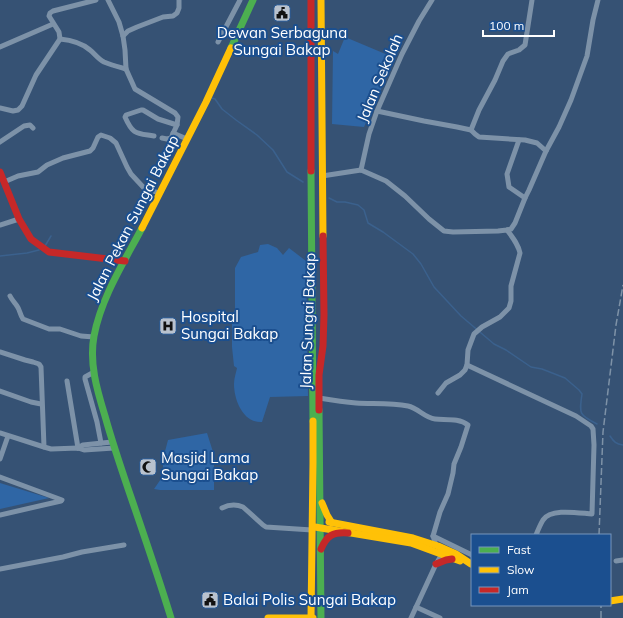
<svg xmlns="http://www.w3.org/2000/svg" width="623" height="618" viewBox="0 0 623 618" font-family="Mulish,sans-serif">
  <rect width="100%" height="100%" fill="#365274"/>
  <g fill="#2f66a5">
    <path d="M345 37 395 58 364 127 332 124 333 51 338 54Z"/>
    <path d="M268 244 277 248 283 255 289 248 306 261 308 396 270 397 262 422C243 423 234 400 234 384 234 378 236 373 237 368L234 366 232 347V317L235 309V268L241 257 258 252 260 245Z"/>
    <path d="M207 433 214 455V490H160L154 489 163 476V459L168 440Z"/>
    <path d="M0 483 49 498 0 509Z"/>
  </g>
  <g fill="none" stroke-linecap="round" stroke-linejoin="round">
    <g stroke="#3b618d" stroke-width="1.5">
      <path d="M212 98 215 99 222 109 236 120 257 135 273 150 287 172 303 182"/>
      <path d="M329 198 337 202H345L358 205 364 210 368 223 383 232 413 254 421 264 434 287 461 316 494 344 506 350 531 367 542 369 565 378 579 390 582 394C579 414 579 415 597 424"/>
      <path d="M45 246 51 236"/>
      <path d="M0 256 27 253 39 250"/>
      <path d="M610 436C614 442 616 444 623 445"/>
    </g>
    <g stroke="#7d92a8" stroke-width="5">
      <path d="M108 0 119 22 123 36 125 50 126 69 135 89 175 113 178 117 177 125 171 138 167 139 162 138"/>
      <path d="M532 0 525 45 519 50 508 54 503 61 495 80 479 110 471 130 475 134 479 137 525 140 537 143 546 151"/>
      <path d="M123 36 128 31 137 27 163 17 173 16 177 13 179 8V0"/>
      <path d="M60 39C70 40 82 43 90 50 95 54 98 59 104 62 111 65 119 67 126 69"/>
      <path d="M218 42 240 0"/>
      <path d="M0 47 53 24"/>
      <path d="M0 108 13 111 18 110 22 106 36 75 60 39 59 32 49 16 50 13 53 11 96 0"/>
      <path d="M377 111 424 121 457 127 471 130"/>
      <path d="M173 133 187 139"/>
      <path d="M154 136C136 133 133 135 125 117L126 115 141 110H143L158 119 177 125"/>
      <path d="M519 140 507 174 509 187 525 198"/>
      <path d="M0 142 24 126 30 125 33 128"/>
      <path d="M361 170 369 134 377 111 402 54 419 21 432 0"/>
      <path d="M322 176 361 170 386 181 405 196 429 219 444 231 453 232 498 231 507 230 511 229 515 223 525 198 529 190 546 151 559 127 571 100 587 56 593 20 598 0"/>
      <path d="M4 182 18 176 38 172 47 165 63 158 90 151 93 148 98 137 101 135 110 138 116 143 127 167 131 174 144 188 159 193"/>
      <path d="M0 225 19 219"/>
      <path d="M10 296C12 300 15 303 17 306 20 310 20 315 23 319L49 329H60L81 336 94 337"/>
      <path d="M0 352 25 360 33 362 39 364 41 367 44 447"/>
      <path d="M467 365 576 416 591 426 593 429 594 445 592 514C578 513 551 508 543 520 540 525 538 530 536 535"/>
      <path d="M94 372 85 377V379L97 422 101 443"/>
      <path d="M67 381 78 448"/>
      <path d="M0 391 31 402 41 404"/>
      <path d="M438 393 446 383 460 375 465 370 467 365 468 350 474 334 482 327 500 317 509 308 511 301V286L520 253C518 244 513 238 507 230"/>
      <path d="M319 398C331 400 343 402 356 403 373 404 391 403 408 406 418 408 425 418 435 419 446 420 459 418 468 425L461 447 454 464 453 473 448 494 440 512 433 536 436 545"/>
      <path d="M0 433 44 447 51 449 78 448 84 450 114 448"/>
      <path d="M78 448 83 445 112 442"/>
      <path d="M0 459 8 436"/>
      <path d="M0 477 62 500"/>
      <path d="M222 508C228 505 236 504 243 507L263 525 266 527 312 530"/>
      <path d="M0 515 61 501"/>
      <path d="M433 536 472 555"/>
      <path d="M616 561 623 560"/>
      <path d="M0 569 63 557 82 552 124 545"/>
      <path d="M416 607 440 618"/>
      <path d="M411 618 436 564 442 554"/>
    </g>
    <g stroke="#4caf50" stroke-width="7">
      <path d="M231 48 253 0"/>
      <path d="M311 171 313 421"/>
      <path d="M142 228C124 262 101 298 94 336 89 363 97 390 105 416 113 445 123 474 133 503 146 541 159 579 171 618"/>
      <path d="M319 410 321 618"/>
    </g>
    <g stroke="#ffc107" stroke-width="7">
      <path d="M321 0 323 236"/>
      <path d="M142 228 206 102 231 48"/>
      <path d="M322 503 327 515 332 523"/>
      <path d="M329 522 413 538 438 546 456 554 471 564"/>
      <path d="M315 527 411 543 460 561"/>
      <path d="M610 601 623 599"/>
      <path d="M268 618H313"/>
      <path d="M311 618 313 463V421"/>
    </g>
    <g stroke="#c62828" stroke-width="7">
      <path d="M311 0V171"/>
      <path d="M0 172 19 219 31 239 49 252 125 261"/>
      <path d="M319 410V375L323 346 324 315 323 236"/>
      <path d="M321 549C327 535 333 532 348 533"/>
      <path d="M436 564 446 560 452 559"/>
    </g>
    <g stroke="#7e92a7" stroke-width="1.5" stroke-dasharray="7 3" stroke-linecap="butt">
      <path d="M599 535 603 432 616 325 623 285"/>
      <path d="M601 618V605"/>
    </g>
  </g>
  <defs>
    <symbol id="civic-square" viewBox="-11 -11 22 22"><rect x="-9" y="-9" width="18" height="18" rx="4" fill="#b9c2ce" stroke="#1b4f8f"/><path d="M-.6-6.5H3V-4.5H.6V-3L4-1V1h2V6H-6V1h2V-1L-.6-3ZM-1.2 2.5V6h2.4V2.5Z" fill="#111"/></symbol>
    <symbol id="hospital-square" viewBox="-11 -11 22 22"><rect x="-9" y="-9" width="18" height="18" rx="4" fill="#b9c2ce" stroke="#1b4f8f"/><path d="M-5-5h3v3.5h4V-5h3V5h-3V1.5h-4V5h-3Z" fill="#111"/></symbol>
    <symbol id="mosque-square" viewBox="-11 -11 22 22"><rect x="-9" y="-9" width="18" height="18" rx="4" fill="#b9c2ce" stroke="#1b4f8f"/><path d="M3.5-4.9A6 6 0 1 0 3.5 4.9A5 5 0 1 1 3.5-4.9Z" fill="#111"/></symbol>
  </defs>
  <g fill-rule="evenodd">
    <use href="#civic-square" x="272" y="3" width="20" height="20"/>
    <use href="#hospital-square" x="158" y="316" width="20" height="20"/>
    <use href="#mosque-square" x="138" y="457" width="20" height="20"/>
    <use href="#civic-square" x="200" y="590" width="20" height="20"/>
  </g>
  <g text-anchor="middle" stroke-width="4" stroke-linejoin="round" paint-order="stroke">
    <g font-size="15" fill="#fff" stroke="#1b4f8f" text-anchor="start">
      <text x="282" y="38" text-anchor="middle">Dewan Serbaguna<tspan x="282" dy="17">Sungai Bakap</tspan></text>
      <text x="181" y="322">Hospital<tspan x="181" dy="17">Sungai Bakap</tspan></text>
      <text x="161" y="463">Masjid Lama<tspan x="161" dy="17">Sungai Bakap</tspan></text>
      <text x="223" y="605">Balai Polis Sungai Bakap</text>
    </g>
    <g font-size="15" fill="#fff" stroke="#1b4f8f">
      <text transform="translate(380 78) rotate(-67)" y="5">Jalan Sekolah</text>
      <text transform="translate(133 218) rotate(-63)" y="5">Jalan Pekan Sungai Bakap</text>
      <text transform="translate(308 321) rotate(-88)" y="5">Jalan Sungai Bakap</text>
    </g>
  </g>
  <rect x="471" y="534" width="140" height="72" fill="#1b4f8f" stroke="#7695bc"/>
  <rect x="479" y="547" width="20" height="6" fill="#4caf50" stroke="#7695bc"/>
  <text x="507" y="554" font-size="12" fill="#ffffff">Fast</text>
  <rect x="479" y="567" width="20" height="6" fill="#ffc107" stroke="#7695bc"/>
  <text x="507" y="574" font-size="12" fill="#ffffff">Slow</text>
  <rect x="479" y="587" width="20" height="6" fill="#c62828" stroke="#7695bc"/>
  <text x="507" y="594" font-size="12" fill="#ffffff">Jam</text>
  <path d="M483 30v6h71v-6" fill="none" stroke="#ffffff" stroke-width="2"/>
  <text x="489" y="30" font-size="12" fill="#ffffff" stroke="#1b4f8f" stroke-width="3" paint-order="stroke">100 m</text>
</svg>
